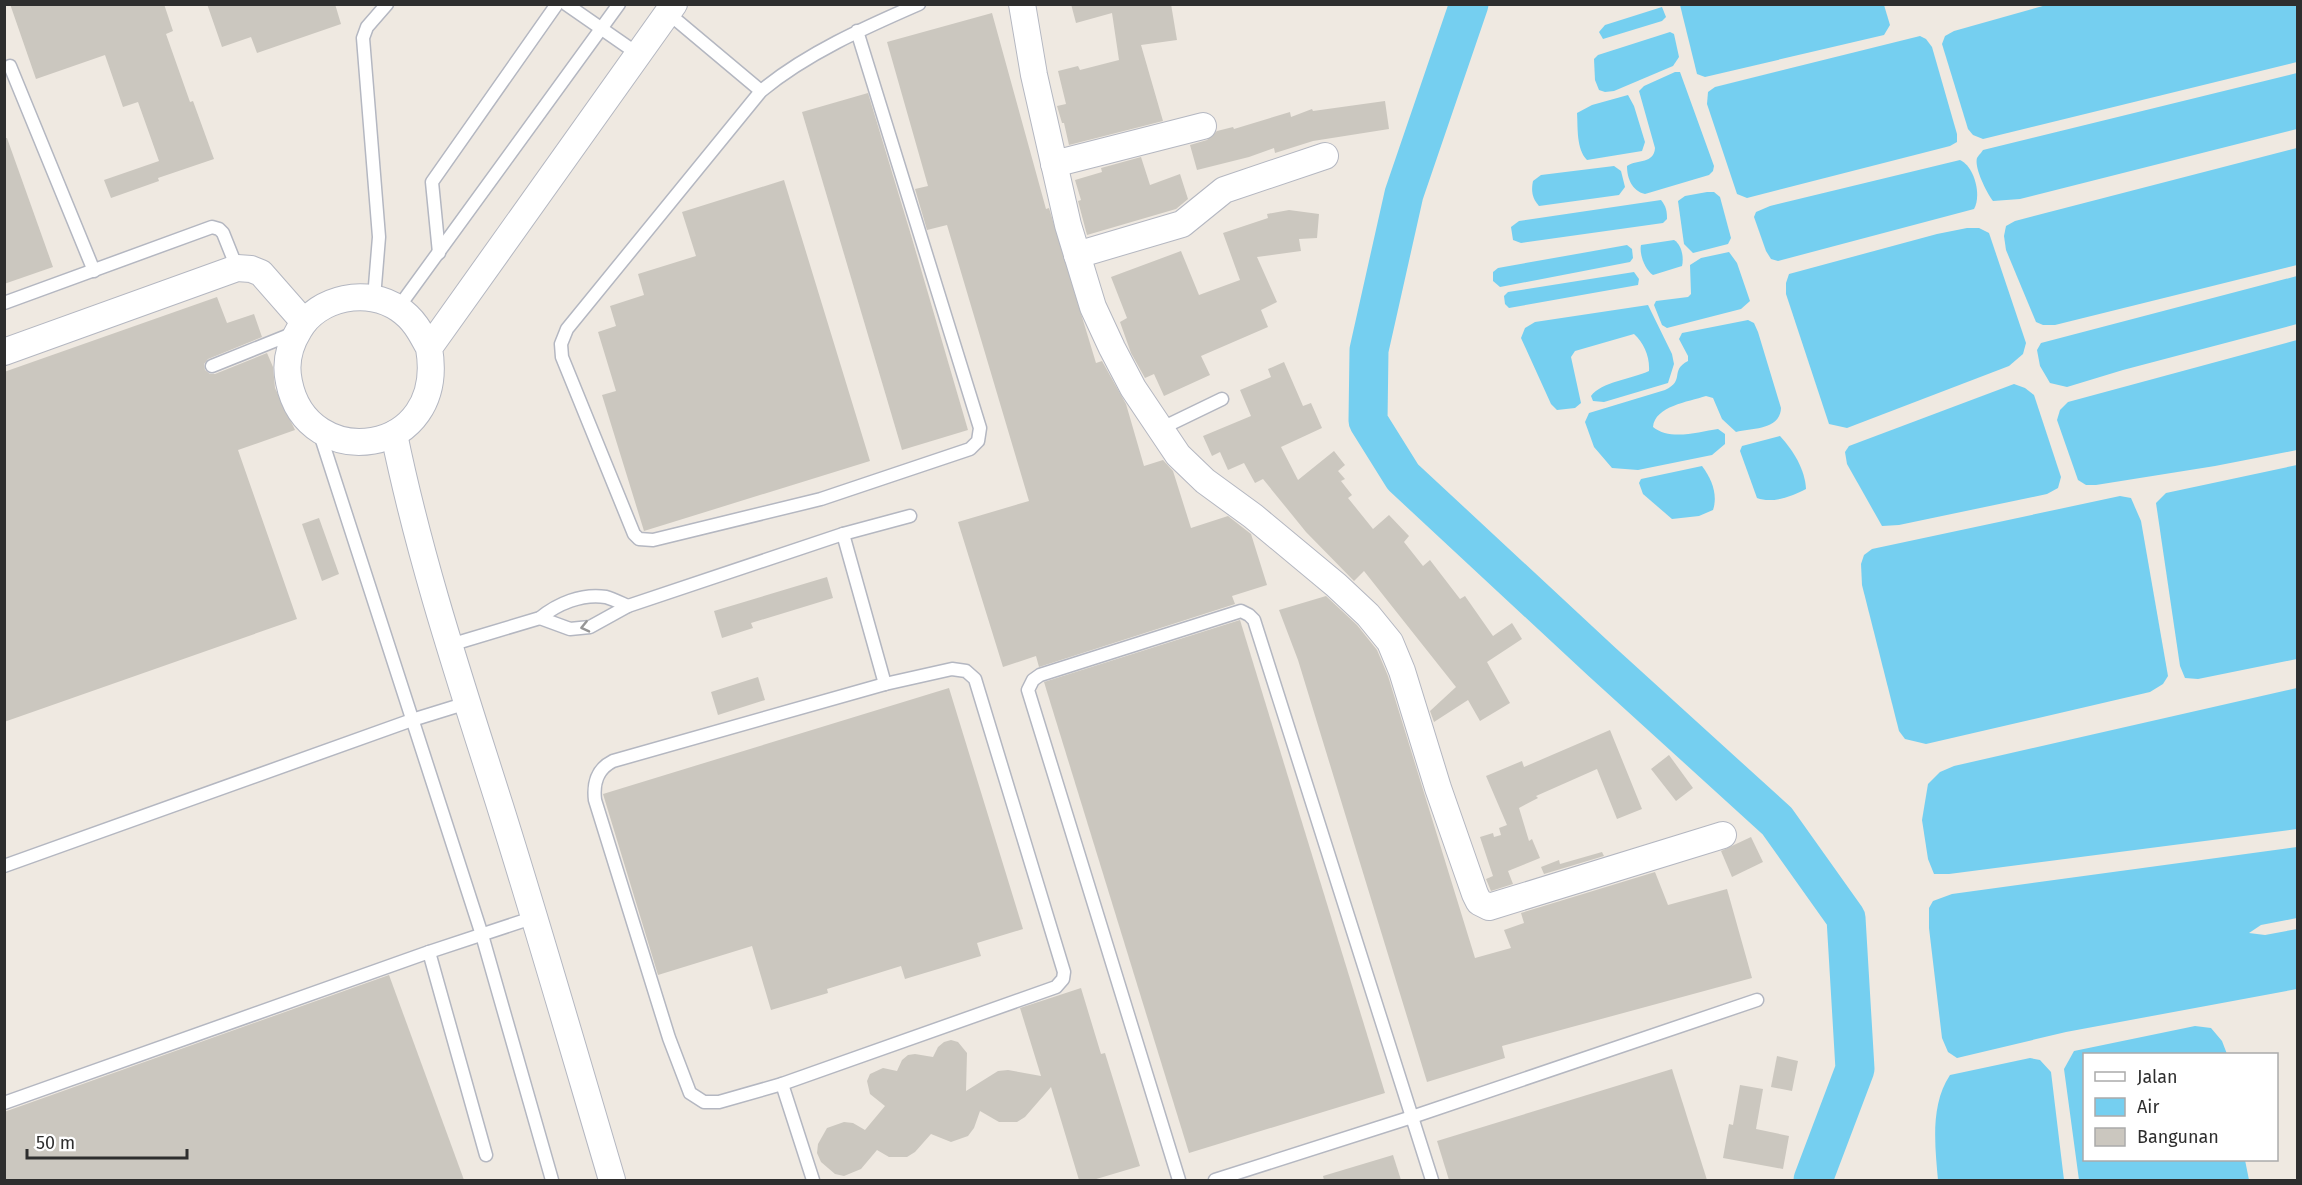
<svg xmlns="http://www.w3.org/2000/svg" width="2302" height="1185" viewBox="0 0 2302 1185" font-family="'Fira Sans',sans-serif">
  <rect width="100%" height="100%" fill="#efe9e1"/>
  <g fill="#75cff0">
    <path d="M2050 4 2297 5V62L1983 139 1973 135 1968 129 1942 44 1945 36 1954 31Z"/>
    <path d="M1680 5H1884L1890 25 1884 35 1705 77 1697 74Z"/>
    <path d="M1662 7 1666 17 1662 21 1603 39 1599 32 1605 25Z"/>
    <path d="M1670 32 1674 34 1679 57 1673 66 1614 91 1605 92 1599 90 1595 80 1594 59 1598 55Z"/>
    <path d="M1920 36 1926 39 1932 47 1957 134V142L1950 146 1747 198 1737 194 1707 104 1708 92 1715 87Z"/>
    <path d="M1675 72H1680L1714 166 1713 171 1709 175 1645 194C1632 191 1627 178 1627 166 1638 159 1654 164 1655 148L1639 91 1644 86Z"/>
    <path d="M2297 73V129L2020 199 1993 201C1987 193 1974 168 1977 158 1978 156 1982 152 1983 150Z"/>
    <path d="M1628 95 1634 106 1645 142 1642 151 1587 160C1576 149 1578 127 1577 113L1592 105Z"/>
    <path d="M2297 148V265L2055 325H2043L2036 322 2006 250 2004 236 2006 226 2015 221Z"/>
    <path d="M1960 160C1974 166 1982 195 1974 209L1778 261 1771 259 1766 251 1754 217 1756 212 1770 206Z"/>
    <path d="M1614 166 1621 171 1625 187 1619 195 1539 206C1532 198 1531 191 1533 181L1541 175Z"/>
    <path d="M1707 192H1714L1720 197 1731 238 1728 244 1693 253 1684 244 1678 201 1685 196Z"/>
    <path d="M1661 200C1666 206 1667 211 1667 219L1663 223 1521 243 1513 240 1511 227 1519 221Z"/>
    <path d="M1967 228H1979L1989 233 2026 343 2023 354 2009 366 1847 428 1829 424 1786 294V283L1789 274 1937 234Z"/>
    <path d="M1674 240C1682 245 1684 258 1682 266L1653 275C1645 270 1639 254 1641 245Z"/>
    <path d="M1627 245 1632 249 1633 258 1630 262 1500 287 1493 281V272L1498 268Z"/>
    <path d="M1729 252 1737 263 1750 301 1741 309 1667 328 1662 325 1654 305 1656 301 1688 297 1691 294 1690 265 1701 258Z"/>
    <path d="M1634 272 1639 279 1638 285 1509 308 1505 304 1504 296 1508 292Z"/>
    <path d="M2297 276V324L2123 370 2067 387 2050 383 2040 366 2037 350 2041 343Z"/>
    <path d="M1648 305 1672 354 1674 364 1668 383 1604 402 1593 401 1591 396C1601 382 1632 379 1649 371 1650 357 1644 343 1634 334L1575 351 1571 357 1581 403 1575 408 1557 410 1551 404 1521 338 1525 328 1535 322Z"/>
    <path d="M1748 320 1754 323 1758 332 1781 408C1780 430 1753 428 1736 432L1722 419 1713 398 1706 396C1688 402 1655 406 1653 427 1670 441 1698 432 1718 429L1725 434V444L1712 455 1638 470 1612 468 1594 447 1585 422 1589 413 1665 390C1686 380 1669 371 1688 361V356L1679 339 1682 333Z"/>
    <path d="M2297 340V450L2215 466 2096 485H2086L2078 480 2057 420 2060 410 2068 402Z"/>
    <path d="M2014 384 2025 388 2034 395 2061 477 2058 488 2047 494 1899 525 1882 526 1847 464 1845 452 1849 446Z"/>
    <path d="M1780 436C1793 450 1805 469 1806 489 1793 496 1772 504 1757 498L1740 451 1742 446Z"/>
    <path d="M2297 465V659L2198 679 2185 678 2180 666 2156 503 2166 493Z"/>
    <path d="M1702 466C1712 479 1718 495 1713 510L1699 516 1672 519 1643 494 1639 483 1641 479Z"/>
    <path d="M2120 496 2131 498 2141 521 2168 676 2163 684 2150 692 1926 744 1905 739 1899 731 1862 585 1861 564 1864 555 1872 549Z"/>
    <path d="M2297 688V829L1949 874H1934L1928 859 1922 820 1928 784 1940 772 1954 766Z"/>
    <path d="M2297 847V918L2261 925 2249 933 2265 935 2297 929V989L2066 1032 1957 1058 1948 1052 1942 1038 1929 928V908L1933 901 1952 894Z"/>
    <path d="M2195 1026 2211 1028 2222 1041 2227 1054H2084V1160H2245L2249 1180H2079L2064 1069 2074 1051Z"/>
    <path d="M2030 1058 2040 1060 2051 1072 2064 1180H1938C1935 1146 1930 1105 1950 1075Z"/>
  </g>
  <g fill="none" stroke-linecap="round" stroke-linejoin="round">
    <path stroke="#75cff0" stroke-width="39" d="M1469 4 1404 194 1369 350 1368 421 1403 477 1601 661 1777 821 1846 918 1855 1069 1813 1180"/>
  </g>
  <g fill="#cbc7bf">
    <path d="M10 4H164L173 31 166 34 190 102 193 101 214 159 158 178 159 181 111 198 104 180 159 161 138 102 123 107 105 55 36 79Z"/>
    <path d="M207 4H335L341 24 257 53 251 37 222 47Z"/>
    <path d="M1071 4H1171L1177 40 1141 45 1163 121 1069 145 1064 123H1062L1057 106 1066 104 1058 71 1078 66 1080 70 1119 60 1112 13 1076 23Z"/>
    <path d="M992 13 1046 209 1049 208 1096 363 1102 361 1126 404 1144 466 1163 460 1173 471 1191 528 1228 516 1251 534 1267 585 1232 596 1235 604 1039 667 1036 656 1003 667 958 522 1029 501 947 225 927 230 915 189 928 186 887 42Z"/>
    <path d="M868 93 911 235 968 430 902 450 802 112Z"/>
    <path d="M1385 101 1389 129 1313 141 1275 153 1274 148 1249 157 1197 170 1190 145 1207 140 1217 131 1233 127 1234 129 1290 112 1291 117 1312 109 1313 111Z"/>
    <path d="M4 138H7L53 267 4 284Z"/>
    <path d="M1141 157 1150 185 1180 174 1188 199 1176 209 1087 235 1078 201 1081 200 1075 180 1102 172 1101 168Z"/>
    <path d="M784 180 870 461 644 531 602 395 616 391 598 332 616 326 610 306 644 295 638 274 696 256 682 212Z"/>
    <path d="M1289 210 1319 214 1317 238 1299 239 1301 251 1257 257 1277 302 1261 310 1268 327 1201 356 1210 375 1164 396 1154 374 1145 378 1131 353 1120 322 1127 318 1111 277 1181 251 1199 295 1240 280 1223 233 1268 218 1267 214Z"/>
    <path d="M217 297 227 323 254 314 262 337 208 359 204 364 205 370 210 374H215L267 353 273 367 275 388 295 430 238 450 297 619 4 722V372Z"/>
    <path d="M1284 362 1303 406 1311 403 1322 428 1281 447 1298 480 1334 451 1345 465 1338 471 1345 479 1341 481 1352 495 1348 498 1373 529 1389 515 1409 536 1404 542 1423 566 1430 560 1460 599 1465 596 1493 636 1512 623 1522 639 1487 662 1510 703 1480 721 1468 700 1434 722 1430 711 1456 687 1364 571 1354 581 1306 532 1263 479 1255 483 1244 463 1228 470 1220 452 1212 456 1203 436 1251 416 1240 390 1271 377 1268 369Z"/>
    <path d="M319 518 339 574 322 581 302 524Z"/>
    <path d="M827 577 833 598 751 623 753 628 722 638 714 611Z"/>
    <path d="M1326 596 1357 625 1377 650 1388 676 1475 958 1511 948 1504 930 1524 923 1521 913 1655 872 1668 905 1727 889 1752 978 1502 1046 1505 1058 1427 1082 1298 660 1279 610Z"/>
    <path d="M1240 620 1385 1093 1189 1153 1044 682Z"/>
    <path d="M758 677 765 700 718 715 711 692Z"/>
    <path d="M949 688 1023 929 977 943 981 956 905 979 901 966 827 989 828 993 771 1010 752 946 658 975 603 794Z"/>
    <path d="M1610 730 1642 809 1617 819 1597 769 1536 796 1538 798 1519 808 1529 841 1532 839 1540 858 1508 871 1513 884 1491 891 1486 879 1493 876 1480 837 1493 833 1494 837 1501 835 1499 828 1507 825 1486 776 1522 761 1524 767Z"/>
    <path d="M1669 755 1693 788 1676 801 1651 769Z"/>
    <path d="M1751 837 1763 862 1732 877 1721 851Z"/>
    <path d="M1602 852 1604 856 1544 874 1541 867 1559 860 1560 864Z"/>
    <path d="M389 975 464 1180H4V1112Z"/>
    <path d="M1081 988 1101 1054 1105 1053 1140 1166 1093 1180H1079L1051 1087 1025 1117 1017 1122H999L980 1111 974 1128 968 1136 951 1142 931 1134 915 1152 907 1157H889L877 1150 861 1169 844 1176 835 1174 821 1162 817 1153 818 1144 827 1128 844 1122 853 1123 865 1130 885 1106 870 1094 867 1081 870 1074 883 1068 897 1071 902 1060 908 1055 915 1054 933 1057 938 1047 944 1042 951 1040 958 1042 967 1053 966 1091 998 1071 1008 1070 1041 1076 1020 1008Z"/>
    <path d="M1777 1056 1798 1061 1792 1091 1771 1087Z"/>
    <path d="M1672 1069 1707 1180H1449L1437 1141Z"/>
    <path d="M1740 1085 1763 1089 1756 1129 1789 1136 1783 1169 1723 1158 1729 1124 1733 1125Z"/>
    <path d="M1393 1155 1401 1180H1324L1323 1176Z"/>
  </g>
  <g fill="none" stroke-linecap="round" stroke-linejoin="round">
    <defs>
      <g id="service">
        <path d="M566 4 638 54"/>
        <path d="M668 13 761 91"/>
        <path d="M857 31 980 428 978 441 970 449 821 499 653 540 639 539 634 534 562 357 561 344 567 329 761 91C807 53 864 28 919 4"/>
        <path d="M10 66 94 271"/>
        <path d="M439 253 432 182 557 4"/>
        <path d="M374 298 379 237 363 38 367 27 387 4"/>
        <path d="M4 303 212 227 219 229 223 233 237 268"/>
        <path d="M398 308 619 4"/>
        <path d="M212 366 294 333"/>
        <path d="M1160 429 1222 399"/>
        <path d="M319 431 482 935 552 1180"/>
        <path d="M843 534 885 684"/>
        <path d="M540 618 570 629 590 627 628 606 843 534 910 516"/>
        <path d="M450 645 540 618C557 604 582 593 606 597 613 599 621 603 628 606"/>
        <path d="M952 669 966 671 975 679 1064 972 1063 979 1056 987 782 1084 719 1102H704L690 1093 669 1038 595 800C593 783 597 769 613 761L885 684Z"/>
        <path d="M4 866 412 720 467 703"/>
        <path d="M782 1084 813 1180"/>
        <path d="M4 1103 429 952"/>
        <path d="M486 1155 429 952 535 917"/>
        <path d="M1179 1180 1028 690 1033 680 1040 675 1241 611 1249 615 1254 620 1432 1180"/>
        <path d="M1215 1180 1412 1117 1757 1000"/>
      </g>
      <g id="minor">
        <path d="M1022 4 1034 75 1068 225 1093 307 1112 348 1133 388 1178 455 1205 481 1253 516 1336 585 1368 615 1390 642 1402 671 1438 788 1475 894 1479 902 1489 907 1723 835"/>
        <path d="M1054 164 1203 126"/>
        <path d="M1077 255 1182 224 1224 190 1325 156"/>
        <path d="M429 348C421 333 414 319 399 309 368 287 318 297 299 330 289 346 285 364 289 382 307 474 448 458 429 348L674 4"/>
        <path d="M4 352 237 268 251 269 261 273 304 322"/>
        <path d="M394 434C420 561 461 683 500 806 539 930 575 1055 612 1180"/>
      </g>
    </defs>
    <use href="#service" stroke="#b4b7c1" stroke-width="15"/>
    <use href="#minor" stroke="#b4b7c1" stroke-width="28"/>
    <use href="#service" stroke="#fff" stroke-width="12"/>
    <use href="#minor" stroke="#fff" stroke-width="26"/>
  </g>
  <defs><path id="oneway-chevron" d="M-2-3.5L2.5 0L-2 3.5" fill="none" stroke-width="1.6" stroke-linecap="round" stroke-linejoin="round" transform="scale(1.5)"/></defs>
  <use stroke="#969696" href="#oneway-chevron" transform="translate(585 627) rotate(167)"/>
  <rect width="2302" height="1185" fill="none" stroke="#2e2e2e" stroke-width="12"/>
  <rect x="2083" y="1053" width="195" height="108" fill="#ffffff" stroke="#ababab" stroke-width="1.5"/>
  <rect x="2095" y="1072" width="30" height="9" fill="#ffffff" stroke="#ababab" stroke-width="1.5"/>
  <text x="2137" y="1083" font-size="18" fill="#2e2e2e">Jalan</text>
  <rect x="2095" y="1098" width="30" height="18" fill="#75cff0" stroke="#ababab" stroke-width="1.5"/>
  <text x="2137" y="1113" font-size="18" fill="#2e2e2e">Air</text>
  <rect x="2095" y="1128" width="30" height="18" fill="#cbc7bf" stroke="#ababab" stroke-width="1.5"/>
  <text x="2137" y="1143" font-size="18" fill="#2e2e2e">Bangunan</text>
  <path d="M27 1149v9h160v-9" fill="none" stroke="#2e2e2e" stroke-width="3"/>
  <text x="36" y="1149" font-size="18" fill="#2e2e2e" stroke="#ffffff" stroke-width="4.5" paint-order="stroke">50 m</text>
</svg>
